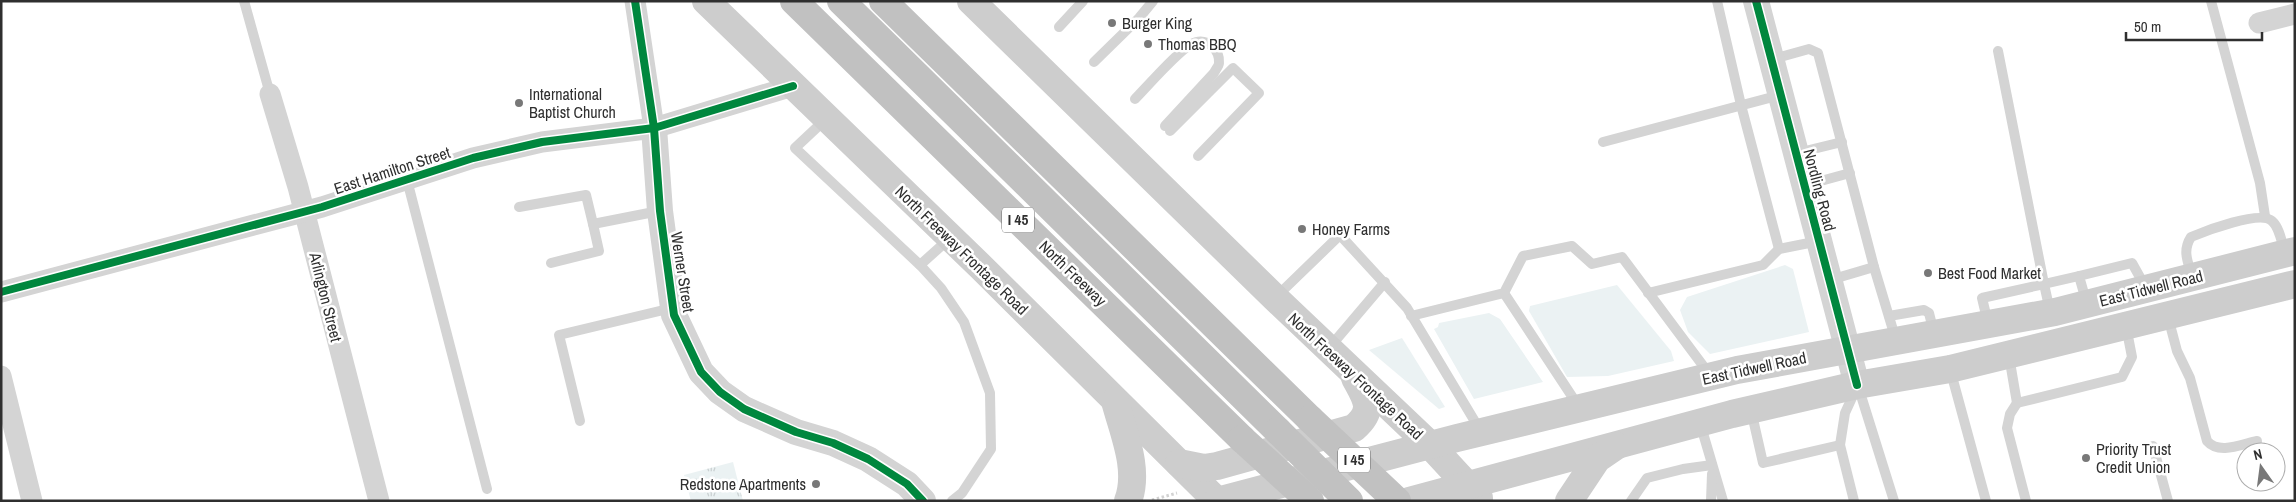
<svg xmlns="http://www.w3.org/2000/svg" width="2296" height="502" viewBox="0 0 2296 502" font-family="'Archivo Narrow',sans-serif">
  <defs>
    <pattern id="park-tufts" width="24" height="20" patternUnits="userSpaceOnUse" patternTransform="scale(1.25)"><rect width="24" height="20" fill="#ebf2f3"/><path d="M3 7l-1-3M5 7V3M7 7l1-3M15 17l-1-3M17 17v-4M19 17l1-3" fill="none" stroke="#cad0d1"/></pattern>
  </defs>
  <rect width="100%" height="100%" fill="#fff"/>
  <g fill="#ebf2f3">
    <path d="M1785 265 1793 269 1809 332 1710 354 1688 332 1680 310 1687 297Z"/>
    <path d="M1617 285 1671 351 1674 361 1608 376 1567 377 1529 311 1530 306Z"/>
    <path d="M1489 313 1500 319 1543 382 1474 399 1434 329 1438 327 1439 323Z"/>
    <path d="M1402 338 1445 407 1439 409 1369 350Z"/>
  </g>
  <path fill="url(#park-tufts)" d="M733 462 743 501H691L684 475Z"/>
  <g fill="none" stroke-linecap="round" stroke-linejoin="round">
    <path stroke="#d2d2d2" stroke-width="3" stroke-dasharray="2.5 2.5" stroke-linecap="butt" d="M1152 500 1177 493"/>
    <g stroke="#d4d4d4" stroke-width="10">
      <path d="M244 1 270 94"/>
      <path d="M1717 1 1741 105 1779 249"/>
      <path d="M2211 1 2260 183 2265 216"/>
      <path d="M1059 27 1083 1"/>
      <path d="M1773 59 1809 49 1818 53 1874 267 1830 280"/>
      <path d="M1094 62 1139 18 1153 1"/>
      <path d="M1135 99C1146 88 1183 45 1196 42 1208 39 1220 50 1219 63 1219 66 1215 70 1214 73L1165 126"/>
      <path d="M827 118 795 148 920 265 941 288 964 322 990 393 991 449 962 493 952 501"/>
      <path d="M1170 131 1233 68 1259 93 1198 156"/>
      <path d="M1603 142 1780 95"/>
      <path d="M1797 153 1842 142"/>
      <path d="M407 180 487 489"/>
      <path d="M1806 185 1850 173"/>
      <path d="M519 207 586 195 593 224 659 211"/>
      <path d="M551 263 599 251 593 224"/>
      <path d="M920 265 949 239"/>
      <path d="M1874 267 1896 340"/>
      <path d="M2192 276C2188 262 2182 251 2191 237 2205 231 2260 210 2272 221 2280 228 2282 244 2285 253"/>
      <path d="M1504 293 1579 407"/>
      <path d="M1648 293 1763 265 1779 249 1819 241"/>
      <path d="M1276 297 1340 235 1407 308 1480 430"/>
      <path d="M2087 304 2079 276 2132 263 2146 288"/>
      <path d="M2050 311 2044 284 2079 276"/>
      <path d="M1411 316 1504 293 1523 256 1572 246 1592 264 1622 257 1710 375"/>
      <path d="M1889 316 1924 310 1929 313 1934 333"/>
      <path d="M2168 317 2177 351 2190 378 2207 441C2219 455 2242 444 2257 441"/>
      <path d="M1988 323 1982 298 2044 284 1998 51"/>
      <path d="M1329 348 1385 282"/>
      <path d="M2009 356 2017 403 2122 377 2132 357 2126 326"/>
      <path d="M1950 369 1986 501"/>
      <path d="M1858 386 1894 501"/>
      <path d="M2017 403 2010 414 2007 428 2026 501"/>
      <path d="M1751 410 1763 463 1840 445"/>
      <path d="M580 421 559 335 672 308"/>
      <path d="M1700 423 1723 501"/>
      <path d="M2153 446 2168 501"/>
      <path d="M1631 501 1647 478 1683 469 1712 465"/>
      <path d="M1711 501 1712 474"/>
      <path d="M1854 501 1840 445 1845 413 1856 389"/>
    </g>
    <g stroke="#d4d4d4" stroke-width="21">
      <path d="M635 1 654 128"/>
      <path d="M2259 23 2295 14"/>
      <path d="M270 94 298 187 379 501"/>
      <path d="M1 292 322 207 473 158 542 142 654 128 793 86"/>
      <path d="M1 376 32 501"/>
    </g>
    <g stroke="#d4d4d4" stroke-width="26">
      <path d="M1756 1 1857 385"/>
      <path d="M654 128 660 211 674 315 701 372 720 392 744 409 796 432 833 443 868 459 907 484 923 501"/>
    </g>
    <g stroke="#cdcdcd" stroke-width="28">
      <path d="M706 1 981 267 1217 501"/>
      <path d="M971 1 1275 298 1431 446 1479 498"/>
      <path d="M1115 401C1123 432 1140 469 1128 501"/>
      <path d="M1179 463 1204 468 1217 466 1354 428C1375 410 1367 400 1355 378"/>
      <path d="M1217 501 1457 438 1737 370 2055 312 2295 251"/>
      <path d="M1409 501 1732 414 1857 385 1950 369 2295 284"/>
      <path d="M1569 501 1597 459 1616 446"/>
    </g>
    <g stroke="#c1c1c1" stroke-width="28">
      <path d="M794 1 1242 439"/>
      <path d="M841 1 1278 431"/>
      <path d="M883 1 1310 419"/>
    </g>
    <g stroke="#c1c1c1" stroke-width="28">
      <path d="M1310 419 1397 501"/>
      <path d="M1278 431 1349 501"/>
      <path d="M1242 439 1310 501"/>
    </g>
    <defs>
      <g id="cycleway">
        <path d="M635 1 654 128 660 211 674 315 701 372 720 392 744 409 796 432 833 443 868 459 907 484 923 501"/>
        <path d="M1756 1 1857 385"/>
        <path d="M1 292 322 207 473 158 542 142 654 128 793 86"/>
      </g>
    </defs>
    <use href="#cycleway" stroke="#fff" stroke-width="11"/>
    <use href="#cycleway" stroke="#00873e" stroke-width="8"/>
  </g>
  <g fill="#787878" stroke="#fff" stroke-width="2">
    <circle cx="1112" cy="23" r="5"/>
    <circle cx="1148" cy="44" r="5"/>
    <circle cx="519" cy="103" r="5"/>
    <circle cx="1302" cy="229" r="5"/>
    <circle cx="1928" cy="273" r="5"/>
    <circle cx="2086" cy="458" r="5"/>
    <circle cx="816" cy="484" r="5"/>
  </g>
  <g text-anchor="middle" stroke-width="5" stroke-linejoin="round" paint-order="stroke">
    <g fill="#fff" stroke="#6d6d6d" stroke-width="1">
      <rect x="1002" y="207.5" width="32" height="25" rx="4"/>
      <rect x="1338" y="447.5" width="32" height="25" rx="4"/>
    </g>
    <g font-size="15" font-weight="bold" fill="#2f2f2f">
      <text x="1018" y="225">I 45</text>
      <text x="1354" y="465">I 45</text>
    </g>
    <g font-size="16" fill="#2f2f2f" stroke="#fff" text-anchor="start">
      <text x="1122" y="29">Burger King</text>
      <text x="1158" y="50">Thomas BBQ</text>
      <text x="529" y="100">International<tspan x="529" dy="18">Baptist Church</tspan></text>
      <text x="1312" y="235">Honey Farms</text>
      <text x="1938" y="279">Best Food Market</text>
      <text x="2096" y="455">Priority Trust<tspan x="2096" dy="18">Credit Union</tspan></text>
      <text x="806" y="490" text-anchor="end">Redstone Apartments</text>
    </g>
    <g font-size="16" fill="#2f2f2f" stroke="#fff">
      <text transform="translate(392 170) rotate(-18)" y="6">East Hamilton Street</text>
      <text transform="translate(1820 190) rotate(75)" y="6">Nordling Road</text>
      <text transform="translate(962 250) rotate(44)" y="6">North Freeway Frontage Road</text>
      <text transform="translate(683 272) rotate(81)" y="6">Werner Street</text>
      <text transform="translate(1073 273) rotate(44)" y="6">North Freeway</text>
      <text transform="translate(2151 288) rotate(-14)" y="6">East Tidwell Road</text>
      <text transform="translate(326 297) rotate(76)" y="6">Arlington Street</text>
      <text transform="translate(1754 368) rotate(-12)" y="6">East Tidwell Road</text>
      <text transform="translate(1356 376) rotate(43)" y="6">North Freeway Frontage Road</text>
    </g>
  </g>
  <rect width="2296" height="502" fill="none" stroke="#2f2f2f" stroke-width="5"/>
  <g transform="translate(2261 467) rotate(346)"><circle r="24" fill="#ffffff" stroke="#acacac"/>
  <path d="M0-4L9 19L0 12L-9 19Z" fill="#787878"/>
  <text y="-8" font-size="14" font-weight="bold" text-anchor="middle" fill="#2f2f2f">N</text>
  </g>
  <path d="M2126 32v8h136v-8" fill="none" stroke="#2f2f2f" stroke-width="2.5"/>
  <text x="2134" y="32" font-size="15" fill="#2f2f2f" stroke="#ffffff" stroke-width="4" paint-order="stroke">50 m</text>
</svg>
